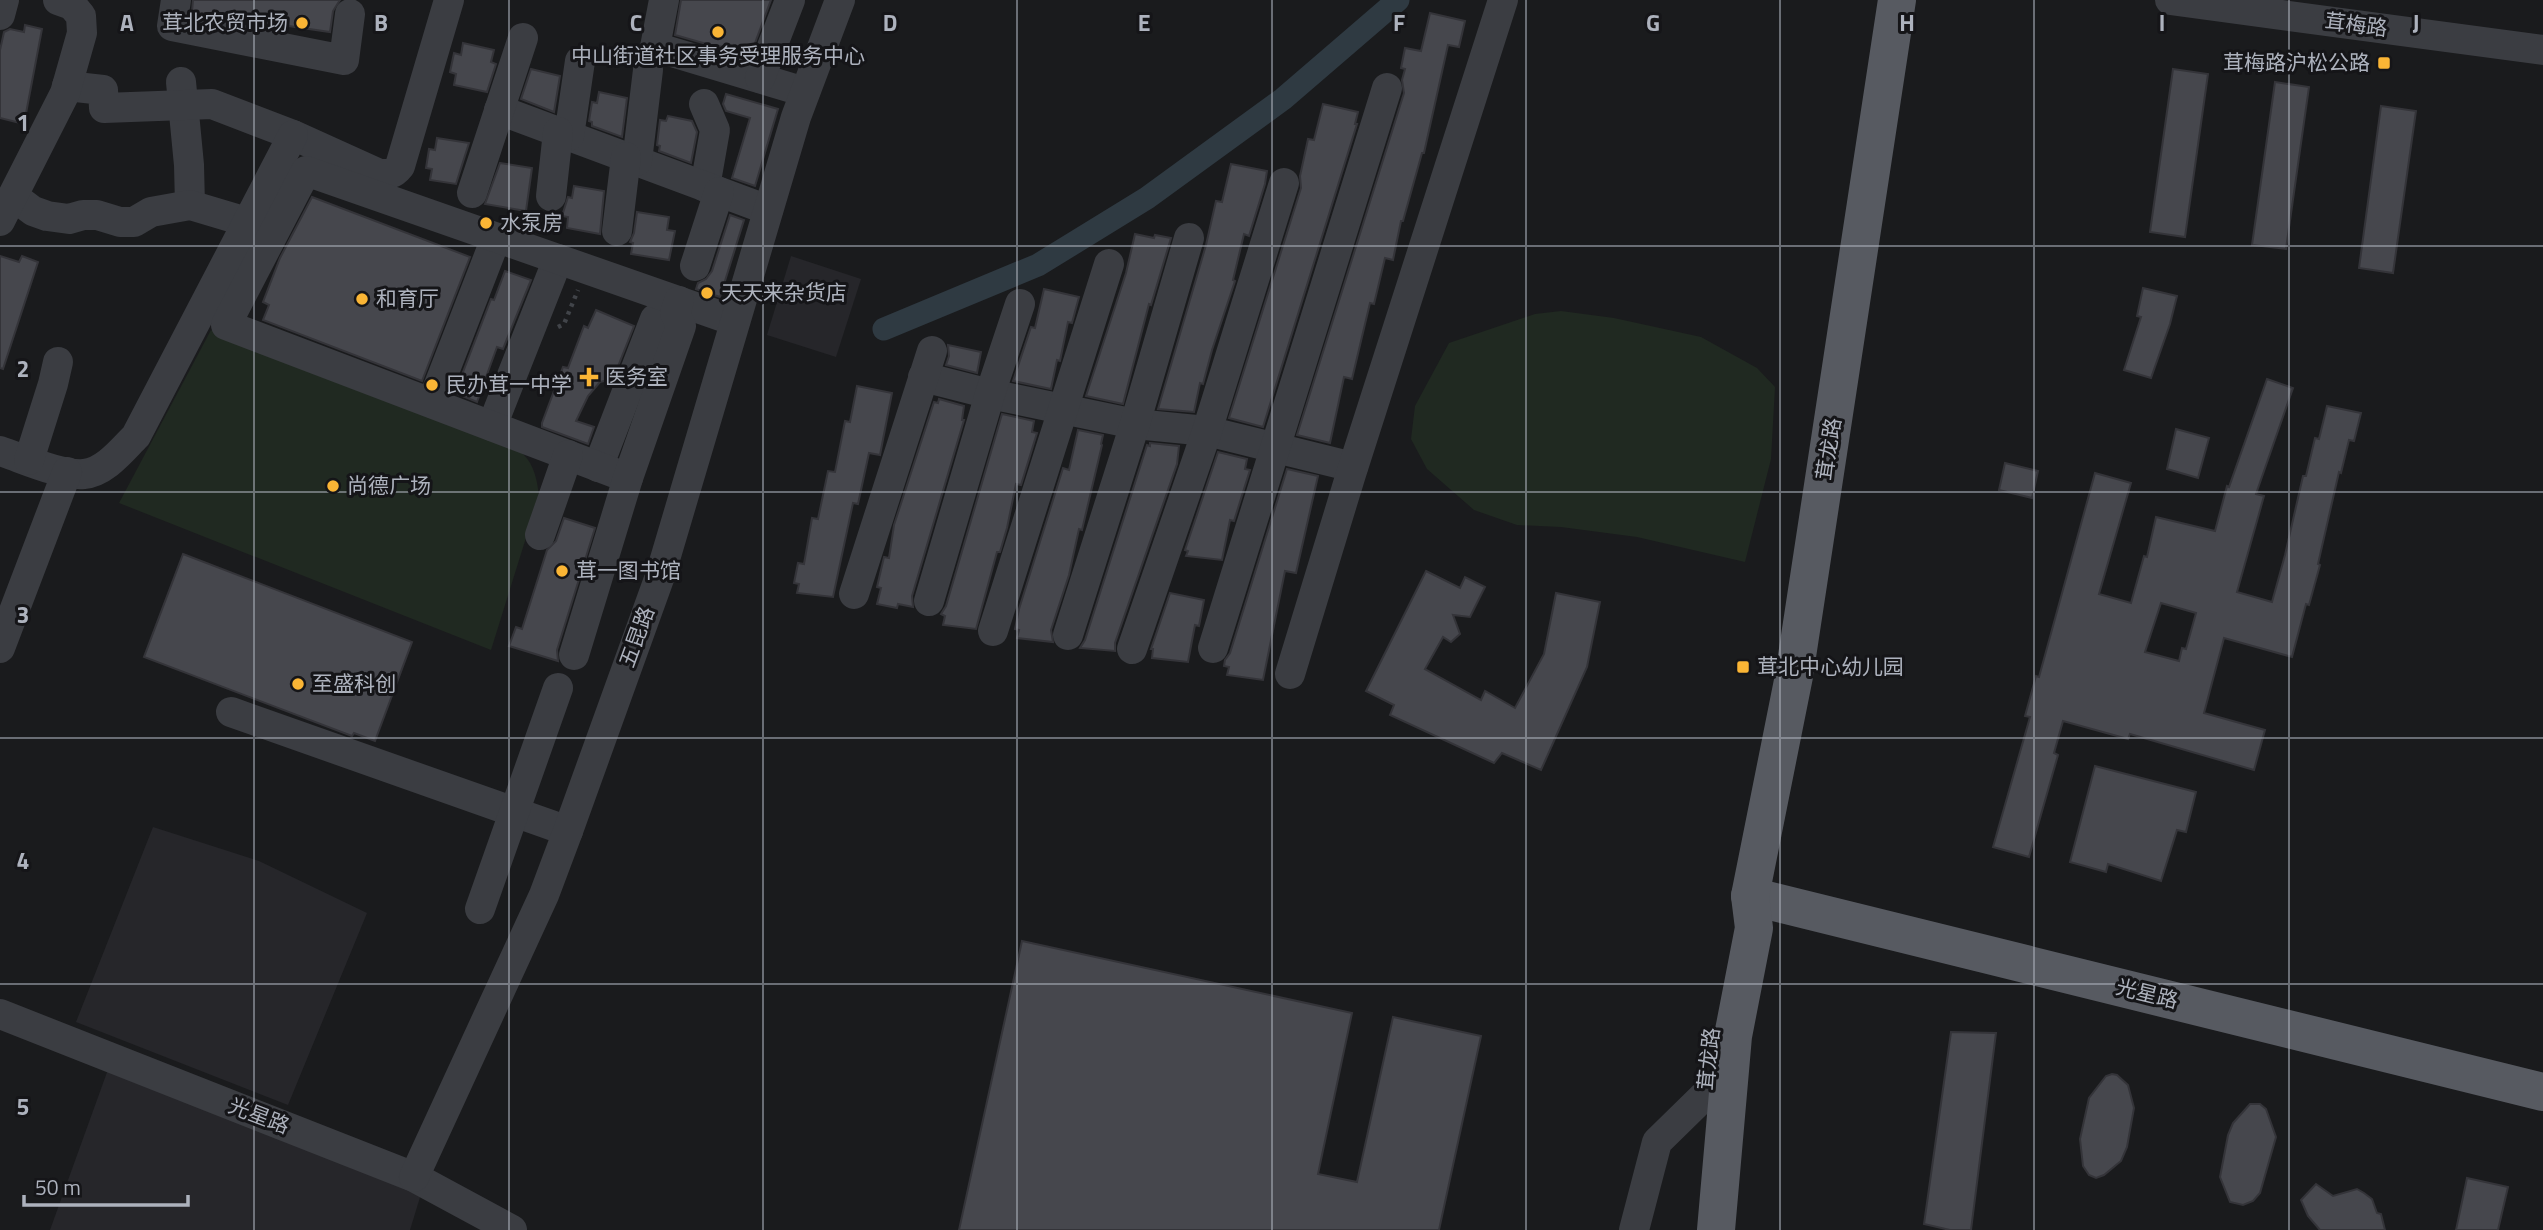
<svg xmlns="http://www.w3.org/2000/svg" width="2543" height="1230" viewBox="0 0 2543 1230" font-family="'Titillium Web','Noto Sans SC',sans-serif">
  <rect width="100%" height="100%" fill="#1a1b1d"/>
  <g fill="#26262a">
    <path d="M791 256 861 279 836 357 767 335Z"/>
    <path d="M153 827 259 861 367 913 288 1105 76 1022Z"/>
    <path d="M110 1064 421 1194 410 1230H50Z"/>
  </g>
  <g fill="#202921">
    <path d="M1561 311 1614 318 1701 337 1757 368 1775 387 1771 459 1745 562 1637 537 1561 527 1517 525 1474 510 1427 469 1411 439 1415 406 1449 343 1535 314Z"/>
    <path d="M211 330 502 437C529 456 535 464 539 496L491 650 119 503Z"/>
  </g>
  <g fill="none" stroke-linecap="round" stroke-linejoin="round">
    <path stroke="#2f3a42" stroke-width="23" d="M884 329 1038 265 1147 198 1283 99 1398 0"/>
  </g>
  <g fill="#46474d" stroke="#343439" stroke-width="2" fill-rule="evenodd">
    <path d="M193 0H340L333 11 330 32 192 12Z"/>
    <path d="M681 0H771L752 51 734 45 732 48 710 45 675 35Z"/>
    <path d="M1430 13 1465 21 1459 47 1448 45 1424 153H1422L1403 221H1401L1393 260 1385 258 1374 304 1370 303 1352 379 1344 377 1330 443 1297 435 1404 93 1402 80 1405 69 1401 68 1405 48 1421 51Z"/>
    <path d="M25 25 42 29 24 124 0 118V50L4 32 10 29 24 32Z"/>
    <path d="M463 43 494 50 491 62 496 64 487 92 454 85 456 74 450 72 454 53 461 55Z"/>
    <path d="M531 69 560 76 554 112 521 99Z"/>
    <path d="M2173 69 2208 74 2185 237 2150 232Z"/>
    <path d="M2275 82 2309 87 2286 249 2252 245Z"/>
    <path d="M599 92 627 98 622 137 592 126V122L589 121 592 102 597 103Z"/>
    <path d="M726 94 778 109 755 186 732 178 750 118 726 111 723 104Z"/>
    <path d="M1323 104 1358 112 1355 124H1357L1263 427 1229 418 1301 188 1300 176 1308 139 1314 140Z"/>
    <path d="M2381 106 2416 111 2393 273 2359 268Z"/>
    <path d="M668 116 692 121 697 132 691 163 659 151 660 146 657 145 660 120 666 121Z"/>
    <path d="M437 138 469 143 456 184 430 180 432 169 426 168 429 149 435 150Z"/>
    <path d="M500 163 532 168 526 211 485 204Z"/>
    <path d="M1231 164 1267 171 1265 184 1249 236 1244 234 1233 280 1235 281 1212 350 1203 384 1200 383 1194 412 1158 409 1206 245 1216 201 1222 202Z"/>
    <path d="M574 186 604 191 600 234 567 228 568 217 562 216 568 197 572 198Z"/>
    <path d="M312 197 470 257 422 381 263 320 269 305 263 302 280 258Z"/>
    <path d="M637 212 669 217 667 230 675 231 669 260 631 254 633 243 630 242 634 233Z"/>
    <path d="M730 215 744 220 720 297 696 289 698 283 706 279 712 271Z"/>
    <path d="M1135 234 1154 238 1155 235 1171 238 1151 305 1149 304 1123 404 1086 396 1126 273Z"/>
    <path d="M0 256 19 262 22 256 38 262 3 369 0 368Z"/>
    <path d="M505 271 531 280 503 349 497 347 477 402 455 393 491 299 494 300Z"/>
    <path d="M2143 288 2177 296 2170 324 2151 378 2124 370 2141 317 2137 316Z"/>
    <path d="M1044 289 1079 297 1072 323 1068 322 1060 361 1057 360 1051 389 1013 381 1031 327 1035 328Z"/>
    <path d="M596 310 634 326 613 379 600 382 588 396 576 421 594 427 588 444 542 427V423L563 367 568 368 584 326 588 328Z"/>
    <path d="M948 345 981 352 977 373 946 365 949 356Z"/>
    <path d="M2267 379 2293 388 2256 494 2264 496 2237 592 2272 602 2285 555 2303 476H2306L2315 438 2319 439 2327 406 2361 413 2354 441 2349 440 2341 473 2339 472 2318 564 2320 565 2309 605 2306 604 2292 657 2224 638 2204 713 2265 730 2254 770 2130 734 2128 739 2063 721 2054 753 2058 755 2029 857 1993 847 2030 717 2025 716 2036 676 2039 677 2095 473 2131 483 2099 594 2131 603 2144 556 2147 557 2156 517 2215 531 2227 486 2229 487ZM2161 603 2196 613 2186 649 2182 648 2179 661 2145 652Z"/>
    <path d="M857 386 892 393 880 455 869 453 858 504 853 503 833 597 797 593 799 584 794 583 798 563 804 564 812 518 818 519 828 471 835 472 845 421 850 422Z"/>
    <path d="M939 399 964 406 962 420H964L912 596 913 607 898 604 897 608 877 604 881 588 877 587 884 557 889 558 894 525 934 402 938 403Z"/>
    <path d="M1002 414 1034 421 1032 432 1037 433 1021 485 1016 484 1007 528 1000 552H997L976 629 943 625 945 616 941 614 946 606Z"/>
    <path d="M2176 429 2209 438 2198 478 2167 469Z"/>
    <path d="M1078 430 1103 435 1101 444 1102 445 1082 530 1079 529 1069 575 1051 630 1053 642 1017 638 1019 630 1015 629 1019 609 1063 468 1069 470Z"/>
    <path d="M1150 443 1179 446 1177 464 1115 643V651L1080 648 1085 640 1147 445 1150 446Z"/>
    <path d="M1218 452 1247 459 1245 469 1250 470 1234 521 1230 520 1222 560 1186 556 1188 551 1185 550Z"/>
    <path d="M2005 463 2038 471 2032 498 1999 490Z"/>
    <path d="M1287 469 1318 476 1296 573 1285 571 1263 680 1227 675 1229 667 1224 666 1225 660 1230 653Z"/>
    <path d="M564 518 595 528 557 650 558 661 509 646 516 627 522 629 547 550 556 541Z"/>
    <path d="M183 554 412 642 375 741 354 733 352 736 144 657Z"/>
    <path d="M1426 571 1460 588 1465 577 1485 587 1470 617 1453 615 1460 634 1451 642 1443 637 1425 669 1481 700 1485 691 1515 708 1544 654 1556 593 1600 602 1587 667 1541 770 1502 753 1494 763 1390 715 1394 705 1366 691Z"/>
    <path d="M1170 593 1204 600 1199 626 1195 625 1188 662 1152 658 1153 649H1151Z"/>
    <path d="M2095 766 2196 792 2186 832 2177 830 2161 881 2108 864 2106 872 2070 862Z"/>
    <path d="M1022 941 1352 1013 1318 1174 1357 1182 1393 1017 1481 1036 1439 1230H959Z"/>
    <path d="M1951 1032 1996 1033 1971 1230H1950L1924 1224Z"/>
    <path d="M2112 1074 2117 1075 2128 1085 2134 1108 2127 1147 2121 1161 2104 1175 2096 1178 2089 1175 2083 1166 2080 1139 2089 1098 2106 1076Z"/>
    <path d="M2250 1104H2260L2266 1109 2276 1137 2260 1193 2253 1201 2243 1205 2230 1202 2220 1177 2228 1135 2233 1123Z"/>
    <path d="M2467 1178 2508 1187 2498 1230H2456Z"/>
    <path d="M2316 1184 2333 1196 2357 1189 2364 1193 2372 1199 2377 1213 2381 1214 2385 1230H2320L2308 1216 2301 1200Z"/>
  </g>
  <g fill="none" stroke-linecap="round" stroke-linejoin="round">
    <path stroke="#414449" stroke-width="4.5" stroke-dasharray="3.5 5" stroke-linecap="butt" d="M558 327 564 324 578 290"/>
    <g stroke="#3b3d42" stroke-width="30">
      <path d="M176 0 172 26 344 60 350 14"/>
      <path d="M664 0 655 47 805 92"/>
      <path d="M2170 0 2543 50"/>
      <path d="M0 15 4 0"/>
      <path d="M760 78 790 0"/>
      <path d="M181 82 189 165 190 205"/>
      <path d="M67 86 103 90 104 108 212 104 293 135 377 173C388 175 393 175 400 166L449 0"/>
      <path d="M704 104 715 130 705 187"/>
      <path d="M499 110 768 210"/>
      <path d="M569 136 580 61"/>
      <path d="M637 161 648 70"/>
      <path d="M472 193 523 38"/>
      <path d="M13 196 33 211 47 216 69 219 83 215H97L120 222H134L151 212 190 205 247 222"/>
      <path d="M551 196 558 132"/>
      <path d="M0 221 65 93 82 33 81 16 72 5 58 0"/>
      <path d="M617 231 626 157"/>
      <path d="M695 266 719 192"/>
      <path d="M923 377 990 394 1135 424 1207 431 1353 467"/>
      <path d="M432 403 496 238"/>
      <path d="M492 426 558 259"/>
      <path d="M0 451C22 458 61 476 84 474 105 472 122 450 136 436L293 135"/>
      <path d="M29 460 53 384 58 362"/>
      <path d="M598 467 655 319 675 313"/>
      <path d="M628 478 226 325 306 171 735 321"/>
      <path d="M540 535 568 455"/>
      <path d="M854 594 932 351"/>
      <path d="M929 601 990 394 1020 304"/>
      <path d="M993 631 1109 264"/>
      <path d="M1068 635 1135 424 1189 238"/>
      <path d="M0 648 67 472"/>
      <path d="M1213 648 1387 88"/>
      <path d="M1132 649 1207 431 1284 183"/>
      <path d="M574 655 628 478 681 326 675 313 679 301"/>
      <path d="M1290 674 1351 474 1503 0"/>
      <path d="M231 712 568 831"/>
      <path d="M480 909 558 688"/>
      <path d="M0 1014 414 1177 512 1230"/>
      <path d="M414 1177 544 895 568 831 660 576 796 117 840 0"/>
      <path d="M1634 1230 1657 1142 1705 1095"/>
    </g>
    <g stroke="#575a61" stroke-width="38">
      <path d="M1750 896 2543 1092"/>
      <path d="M1716 1230 1733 1036 1754 928 1750 896 1794 676 1897 0"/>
    </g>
  </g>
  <path fill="none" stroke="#adb2bd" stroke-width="2" stroke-opacity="0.55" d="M254 0V1230M509 0V1230M763 0V1230M1017 0V1230M1272 0V1230M1526 0V1230M1780 0V1230M2034 0V1230M2289 0V1230M0 246H2543M0 492H2543M0 738H2543M0 984H2543"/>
  <g fill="#fab535" stroke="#151518" stroke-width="2.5">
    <circle cx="302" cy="23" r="7"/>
    <circle cx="718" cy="32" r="7"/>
    <rect x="2377" y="56" width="14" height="14" rx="3.5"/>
    <circle cx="486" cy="223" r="7"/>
    <circle cx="707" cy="293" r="7"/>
    <circle cx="362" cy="299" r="7"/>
    <path d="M585.5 366.5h7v7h7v7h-7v7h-7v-7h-7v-7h7z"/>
    <circle cx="432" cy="385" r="7"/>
    <circle cx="333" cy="486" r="7"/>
    <circle cx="562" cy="571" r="7"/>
    <rect x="1736" y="660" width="14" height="14" rx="3.5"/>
    <circle cx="298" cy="684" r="7"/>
  </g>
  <g text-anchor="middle" stroke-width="6" stroke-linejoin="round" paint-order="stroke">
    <g font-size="21" fill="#adb2bd" stroke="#151518" text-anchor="start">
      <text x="288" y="30" text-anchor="end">茸北农贸市场</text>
      <text x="718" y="63" text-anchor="middle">中山街道社区事务受理服务中心</text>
      <text x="2370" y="70" text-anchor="end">茸梅路沪松公路</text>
      <text x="500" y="230">水泵房</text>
      <text x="721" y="300">天天来杂货店</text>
      <text x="376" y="306">和育厅</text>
      <text x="605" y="384">医务室</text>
      <text x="446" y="392">民办茸一中学</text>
      <text x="347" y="493">尚德广场</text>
      <text x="576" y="578">茸一图书馆</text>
      <text x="1757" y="674">茸北中心幼儿园</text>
      <text x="312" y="691">至盛科创</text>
    </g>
    <g font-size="21" fill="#adb2bd" stroke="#151518">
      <text transform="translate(2356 25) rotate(7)" y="7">茸梅路</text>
      <text transform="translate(1829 449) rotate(-81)" y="7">茸龙路</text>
      <text transform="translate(637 637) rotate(-70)" y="7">五昆路</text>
      <text transform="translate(2147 994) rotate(14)" y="7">光星路</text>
      <text transform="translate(1709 1059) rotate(-84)" y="7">茸龙路</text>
      <text transform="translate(259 1116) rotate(21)" y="7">光星路</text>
    </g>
  </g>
  <g font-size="23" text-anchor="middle" font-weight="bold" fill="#adb2bd" stroke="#151518" stroke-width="6" stroke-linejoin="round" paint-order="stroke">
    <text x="127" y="31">A</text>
    <text x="381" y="31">B</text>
    <text x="636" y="31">C</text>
    <text x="890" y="31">D</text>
    <text x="1144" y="31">E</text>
    <text x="1399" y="31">F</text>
    <text x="1653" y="31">G</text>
    <text x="1907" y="31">H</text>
    <text x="2162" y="31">I</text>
    <text x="2416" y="31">J</text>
    <text x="23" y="131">1</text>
    <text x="23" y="377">2</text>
    <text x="23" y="623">3</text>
    <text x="23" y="869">4</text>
    <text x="23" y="1115">5</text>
  </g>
  <path d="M24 1195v10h164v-10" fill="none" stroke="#adb2bd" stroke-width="3.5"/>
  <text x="35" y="1195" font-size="21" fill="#adb2bd" stroke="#151518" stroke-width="5" paint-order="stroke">50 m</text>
</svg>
